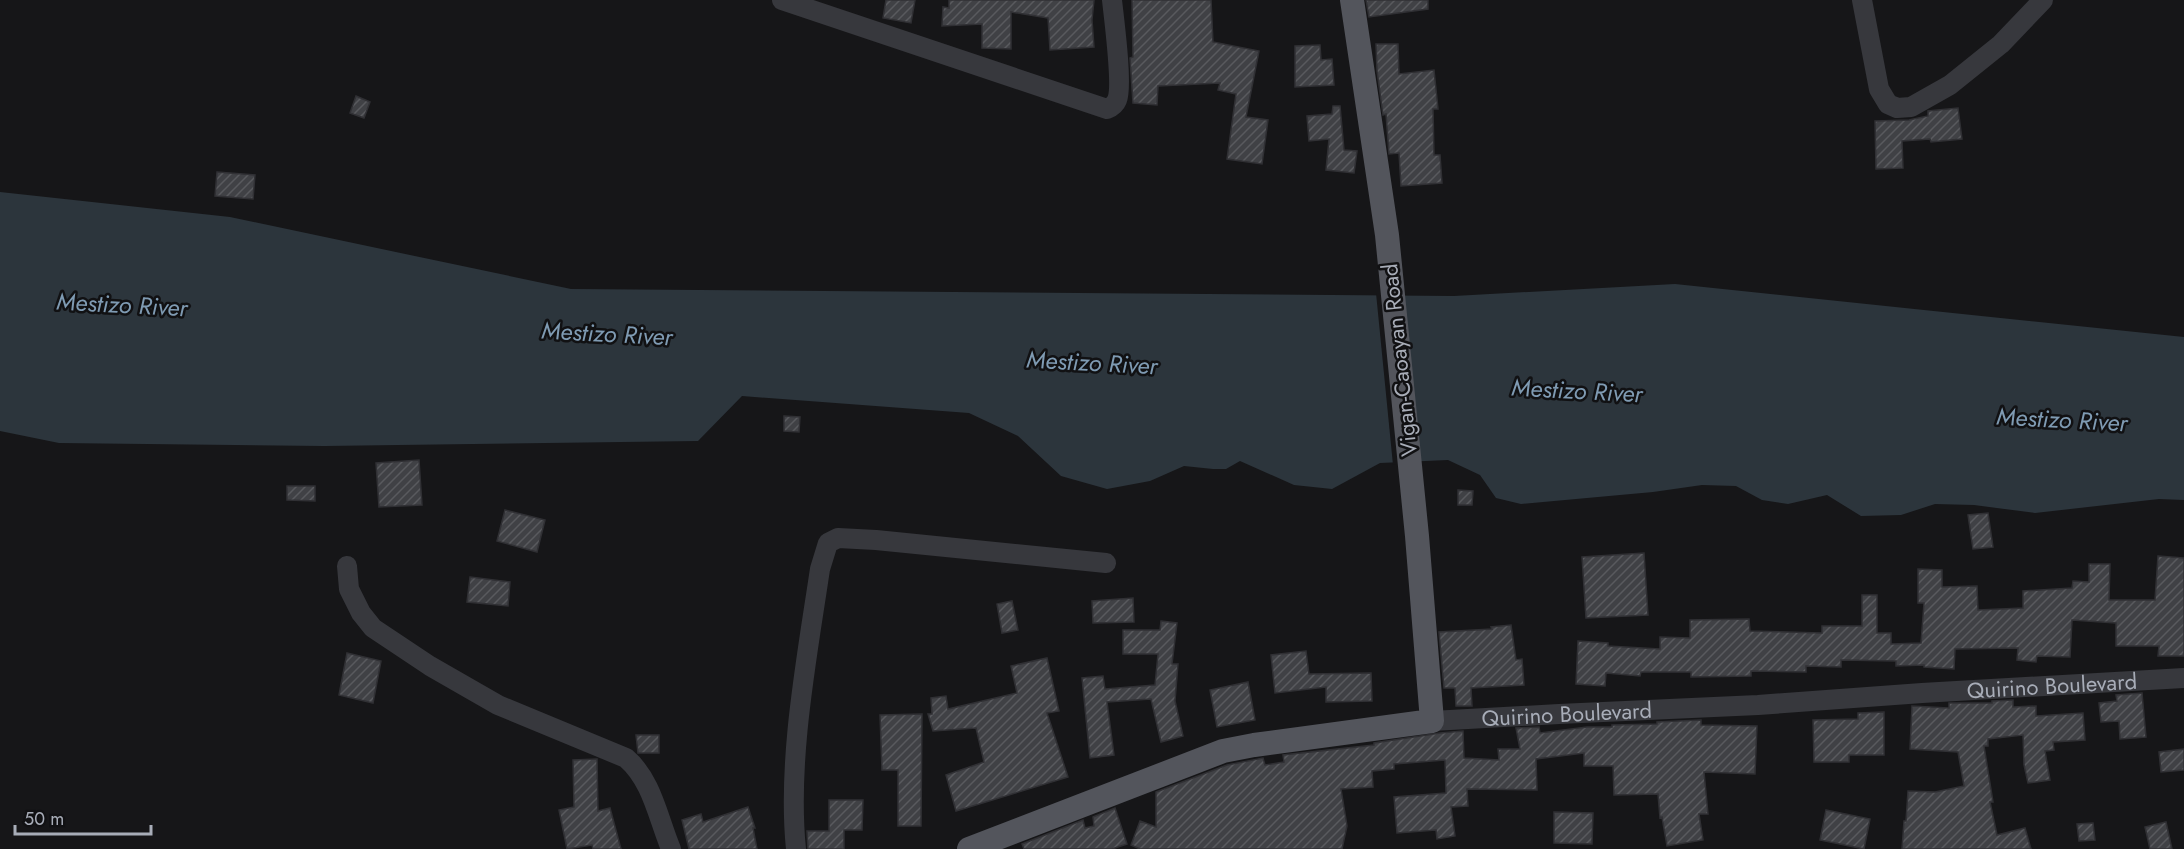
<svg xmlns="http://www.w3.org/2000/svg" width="2184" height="849" viewBox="0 0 2184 849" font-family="Jost,sans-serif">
  <defs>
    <pattern id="building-hatch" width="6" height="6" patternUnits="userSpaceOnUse" patternTransform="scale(1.5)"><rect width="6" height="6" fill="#404145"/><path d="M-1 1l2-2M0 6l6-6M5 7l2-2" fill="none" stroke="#595a5e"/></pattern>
  </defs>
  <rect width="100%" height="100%" fill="#161618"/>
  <path fill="#2c353c" d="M0 192 230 217 571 289 1454 296 1675 284 2184 337V500L2159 499 2035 513 1974 505 1935 504 1901 515 1861 516 1827 495 1788 504 1762 500 1736 486 1702 485 1653 492 1521 504 1496 498 1480 475 1448 460 1380 463 1332 489 1294 485 1240 461 1226 469H1213L1184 466 1150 481 1107 489 1061 476 1018 436 969 413 742 396 698 441 324 446 59 443 0 431Z"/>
  <path fill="#161618" d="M1376 293H1402L1419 464 1393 465Z"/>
  <g fill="url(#building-hatch)" stroke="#303034" stroke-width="1.5">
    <path d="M886 0H915L911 23 883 18Z"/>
    <path d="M949 0H1094L1092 20 1094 47 1050 50 1048 18 1011 12V49L982 48V24L942 26 943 7 949 8Z"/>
    <path d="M1132 0H1211L1213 42 1259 51 1246 117 1268 120 1262 164 1227 159 1236 94 1218 90 1220 83 1158 86 1157 105 1133 103 1130 58 1133 57Z"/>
    <path d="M1366 0H1428V9L1369 17Z"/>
    <path d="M1376 44H1398L1399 74 1434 70 1438 109H1433L1434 155H1440L1442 183 1401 186 1399 153 1389 154 1386 114 1383 115 1377 71Z"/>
    <path d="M1320 45 1321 60 1332 59 1334 85 1295 87V46Z"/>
    <path d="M356 96 370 102 364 118 350 113Z"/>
    <path d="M1333 106H1340L1344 150 1357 151 1354 173 1326 170 1329 139 1309 141 1307 116 1332 114Z"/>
    <path d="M1958 108 1962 139 1931 142 1930 139 1902 141 1903 168 1876 169 1875 121 1909 120 1928 116V111Z"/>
    <path d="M217 172 255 175 253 199 215 196Z"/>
    <path d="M784 416 800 417 799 432 784 431Z"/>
    <path d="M419 460 422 505 379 507 376 463Z"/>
    <path d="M287 486H315V501L287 500Z"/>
    <path d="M1458 490 1473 491 1472 505H1458Z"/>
    <path d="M505 510 545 520 537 552 497 541Z"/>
    <path d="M1988 513 1993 547 1973 549 1968 515Z"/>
    <path d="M1644 553 1648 615 1586 618 1582 557Z"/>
    <path d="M2158 556 2184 558V656H2158L2159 646H2116V623L2072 620 2070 657 2037 656 2036 662 2017 660 2018 648 1955 649 1954 669 1924 667V665L1896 666V661L1841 660V667L1806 666V672L1751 671V676L1691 677V672H1641L1640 676 1606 673 1605 686 1576 684 1578 641 1608 643V646L1660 649V637L1690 638V620L1749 619 1750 631 1822 633V626H1862V595H1877V633H1891V644L1921 643 1924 603H1918V569L1942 570V587L1977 586 1978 610 2023 608V591L2072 588 2073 581 2089 582V564H2110L2109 600H2155Z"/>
    <path d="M470 577 510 582 508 606 467 602Z"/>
    <path d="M1133 598 1134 622 1093 623 1092 601Z"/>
    <path d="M1012 601 1018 630 1002 633 997 604Z"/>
    <path d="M1161 621 1177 623 1172 664H1178L1175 701 1183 736 1161 742 1151 699 1107 702 1114 755 1090 758 1082 678 1103 676 1105 689 1155 685 1158 654H1123V630H1160Z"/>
    <path d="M1511 625 1516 660 1522 659 1524 685 1471 688 1472 706H1456L1455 688H1444L1439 632 1492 629 1491 627Z"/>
    <path d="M1306 651 1309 674 1371 673 1372 701 1326 702V687L1275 693 1271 655Z"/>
    <path d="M347 653 381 661 373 703 339 695Z"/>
    <path d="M1047 658 1059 711 1047 713 1068 777 956 811 946 775 984 762 976 728 933 731 928 714H932L931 698 946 696 948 709 1017 693 1011 666Z"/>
    <path d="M1248 682 1255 720 1217 727 1210 690Z"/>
    <path d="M2142 693 2146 737 2120 739 2119 721 2101 722 2099 703 2117 701 2116 695Z"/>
    <path d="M2013 700V707L2036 706V716L2083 713 2085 740 2053 742 2054 750 2045 751 2050 780 2028 783 2024 765 2023 735 1988 739V746H1984L1993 802H1990L1997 835 2025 828 2031 849H1902L1904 821H1906L1908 791 1935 792 1964 786 1958 752 1910 749 1912 706 1949 708V703H1992V701Z"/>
    <path d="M1884 712V755H1849V762H1814L1813 720 1858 719V713Z"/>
    <path d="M922 714 921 826H898V770H882L880 715Z"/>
    <path d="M1701 720V725L1757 726 1755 774 1704 772 1708 814H1699L1703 840 1667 846 1662 817 1660 818 1658 794 1614 795 1613 766H1584V753L1536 759 1537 790 1467 789 1468 806 1451 807 1455 836 1437 839 1436 830 1397 833 1394 797 1446 793 1445 760 1394 764V769L1372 771 1373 787 1341 789 1347 826 1342 849H1140L1131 845 1140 821 1156 827V792L1227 765 1263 758 1265 765 1284 762 1283 755 1374 745V743L1440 733 1463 731 1464 758 1499 760 1498 749H1520L1516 728 1539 727 1540 733 1587 727H1612V725L1657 724V722Z"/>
    <path d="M636 735H659V753H638Z"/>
    <path d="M2184 749V770L2161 772 2159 752Z"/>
    <path d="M597 759 598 811 610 808 621 849H593L592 845 567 849 559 810 574 807 573 760Z"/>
    <path d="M829 800H863L862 830H844V849H808L807 831H829Z"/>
    <path d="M748 807 755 828H753L757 849H689L682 820 701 814 703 822Z"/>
    <path d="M1115 808 1127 844 1112 849H1024L1022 844 1083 820 1085 828 1094 826 1093 817Z"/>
    <path d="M1826 810 1870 819 1864 849 1820 840Z"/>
    <path d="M1554 812 1593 813 1592 844 1554 843Z"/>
    <path d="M2166 822 2172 849H2150L2145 827Z"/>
    <path d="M2093 823 2095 840 2079 841 2077 824Z"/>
  </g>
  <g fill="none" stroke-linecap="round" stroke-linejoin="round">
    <g stroke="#37383d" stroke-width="20">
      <path d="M782 0 1107 109C1112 107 1115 105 1117 100 1123 86 1114 19 1112 0"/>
      <path d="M1862 0 1879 89 1888 104 1897 108 1911 107 1950 85 2001 44 2043 0"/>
      <path d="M347 566 349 589 361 613 373 628 430 666 498 705 626 758C652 780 658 818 671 849"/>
      <path id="s1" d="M1432 721 1559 714 1758 705 1922 693 2184 678"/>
      <path d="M796 849C787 761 807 657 820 569L828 543 838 538 876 540 1106 563"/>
    </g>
    <path stroke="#53555c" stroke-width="24" d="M969 849 1223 751 1254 745 1432 721 1417 536 1387 235 1352 0"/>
  </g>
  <g text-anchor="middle" stroke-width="5" stroke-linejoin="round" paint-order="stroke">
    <g font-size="22" fill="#a8adb8" stroke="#111113">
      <text transform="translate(1399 360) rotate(-96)" y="8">Vigan-Caoayan Road</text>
      <text dy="8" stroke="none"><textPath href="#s1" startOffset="621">Quirino Boulevard</textPath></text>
      <text dy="8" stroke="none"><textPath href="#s1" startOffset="135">Quirino Boulevard</textPath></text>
    </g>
    <g font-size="24" font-style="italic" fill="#7f9bb3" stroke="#111113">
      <text transform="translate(122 305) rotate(3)" y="8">Mestizo River</text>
      <text transform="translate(607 334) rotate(3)" y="8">Mestizo River</text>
      <text transform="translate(1092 363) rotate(3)" y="8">Mestizo River</text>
      <text transform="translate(1577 391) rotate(3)" y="8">Mestizo River</text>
      <text transform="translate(2062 420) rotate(3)" y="8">Mestizo River</text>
    </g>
  </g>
  <path d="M15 825v9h136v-9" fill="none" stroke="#a8adb8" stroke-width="3"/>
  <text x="24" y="825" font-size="18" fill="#a8adb8" stroke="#111113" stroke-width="4.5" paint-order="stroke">50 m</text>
</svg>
